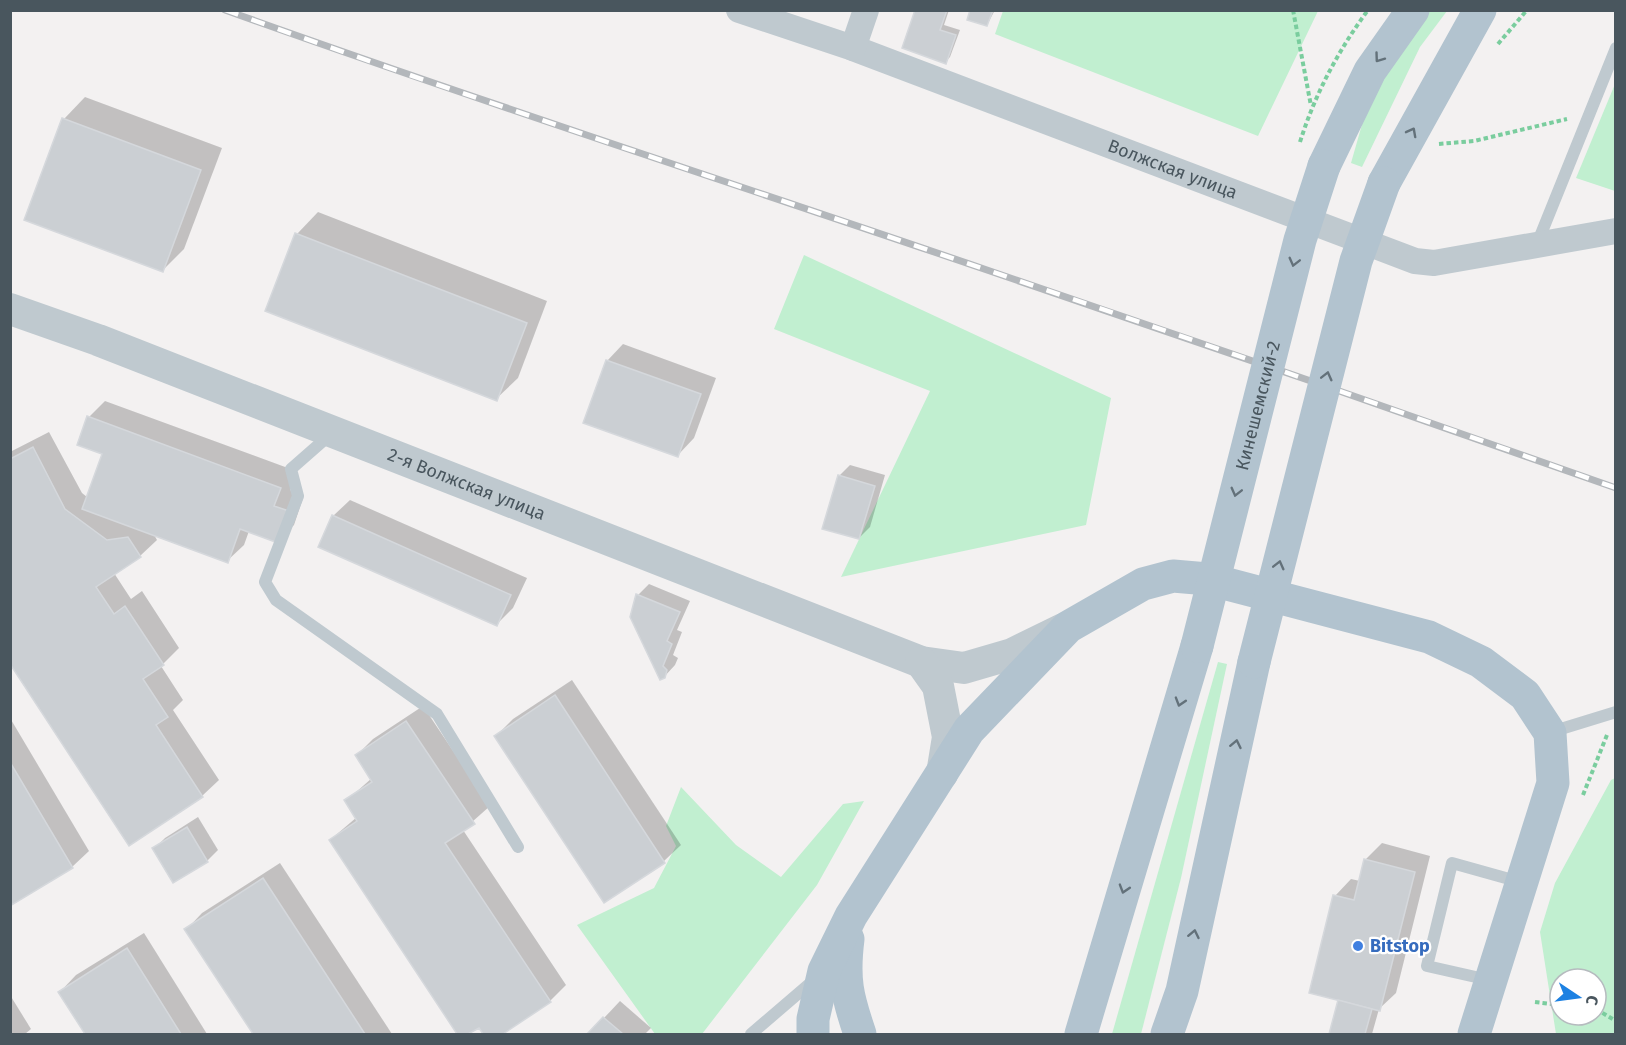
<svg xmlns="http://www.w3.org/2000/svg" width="1626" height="1045" viewBox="0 0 1626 1045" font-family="'Fira Sans',sans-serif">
  <rect width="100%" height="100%" fill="#f3f1f1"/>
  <g fill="#c1efd0" fill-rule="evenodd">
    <path d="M1003 11V10L1318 11 1258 136 995 34Z"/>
    <path d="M1428 11H1447L1420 47 1362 167 1351 163 1365 114 1405 38Z"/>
    <path d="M1615 84V191L1576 178Z"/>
    <path d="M804 255 1111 398 1086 525 841 577 930 391 774 329Z"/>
    <path d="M1218 662 1227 664 1181 878 1141 1034H1112Z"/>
    <path d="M1615 778V1034H1556L1540 932 1555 883 1611 780ZM1560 979H1596V1015H1560Z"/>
    <path d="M681 787 736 845 781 877 843 804 864 801 817 885 702 1034H655L577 925 654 888 676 846 666 826Z"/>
  </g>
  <g fill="#0003">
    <path d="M917 10H949L944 25 960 30 950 57 945 62Z"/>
    <path d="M972 10H995L987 25Z"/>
    <path d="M85 97 222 148 184 249 163 270 64 119Z"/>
    <path d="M318 212 547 301 518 378 496 399 267 310 297 234Z"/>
    <path d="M623 344 716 378 694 438 678 455 607 361Z"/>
    <path d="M105 401 296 471 290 490 304 495 294 525 277 541 249 531 244 545 227 561 153 533 157 540 140 556 114 573 131 599 142 591 179 648 161 666 183 700 173 710 219 780 202 796 10 662V452L49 432 82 493 87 497 104 453 89 417Z"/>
    <path d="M850 465 885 475 870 527 859 538 839 476Z"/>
    <path d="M350 500 527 578 513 608 497 624 333 516Z"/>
    <path d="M649 584 690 601 677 630 682 632 673 655 678 658 675 665 664 677 631 617 638 595Z"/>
    <path d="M572 680 681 845 664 861 605 901 496 736 513 719Z"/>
    <path d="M423 706 490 806 463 830 566 985 550 1001 500 1034H485L479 1025 465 1034H459L330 840 357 817 346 801 372 778 357 755 373 739Z"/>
    <path d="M10 718 89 851 72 867 10 904Z"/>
    <path d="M198 817 218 850 207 861 154 849 165 838Z"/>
    <path d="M1382 843 1430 856 1396 993 1379 1009 1372 1034H1330L1339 1001 1335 896 1351 879 1360 881 1365 860Z"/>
    <path d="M280 863 392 1034H255L186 930 202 913Z"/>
    <path d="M144 933 207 1034H87L60 992 76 975Z"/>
    <path d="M10 995 31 1029 25 1034H10Z"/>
    <path d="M620 1001 651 1028 645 1034H589Z"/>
  </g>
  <g fill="#cbcfd3" stroke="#d5d8dc" stroke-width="1.5">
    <path d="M915 10H947L940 30 956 35 946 64 902 48Z"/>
    <path d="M970 10H993L987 26 967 20Z"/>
    <path d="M62 118 201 170 163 272 24 220Z"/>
    <path d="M295 233 527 323 497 401 265 311Z"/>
    <path d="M606 360 701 394 678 457 583 423Z"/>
    <path d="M87 416 281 488 274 506 289 511 278 543 240 529 228 563 82 509 102 454 77 445Z"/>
    <path d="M33 447 65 509 107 540 128 537 141 557 96 587 114 614 125 606 164 665 143 679 168 717 156 725 203 797 129 846 10 664V459Z"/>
    <path d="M838 475 875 486 859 539 822 529Z"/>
    <path d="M332 515 511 595 497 626 318 547Z"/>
    <path d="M636 594 680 612 667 641 672 644 663 666 667 670 665 678 660 680 630 617Z"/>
    <path d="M555 695 665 863 604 903 494 736Z"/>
    <path d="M406 721 475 824 445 843 551 1002 503 1034H483L479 1028 468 1034H457L329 840 357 821 344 800 372 782 355 755Z"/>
    <path d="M10 762 73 868 10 906Z"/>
    <path d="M187 827 208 862 173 883 152 848Z"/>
    <path d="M1364 859 1415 872 1380 1011 1309 993 1333 895 1354 900Z"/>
    <path d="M263 878 365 1034H253L184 929Z"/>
    <path d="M127 948 181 1034H85L58 992Z"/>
    <path d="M1338 1000 1372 1009 1365 1034H1329Z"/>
    <path d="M603 1017 623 1034H587Z"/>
  </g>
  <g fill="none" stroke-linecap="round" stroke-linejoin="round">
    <g stroke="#7acd9e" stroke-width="4" stroke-dasharray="4.5 3" stroke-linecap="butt">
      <path d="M1293 10 1311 106"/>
      <path d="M1498 44 1527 10"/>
      <path d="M1300 142C1315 94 1338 51 1368 10"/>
      <path d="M1439 144 1474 141 1567 119"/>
      <path d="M1583 795 1607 735"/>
      <path d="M1535 1002 1560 1005"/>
      <path d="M1596 1009 1616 1021"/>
    </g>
    <g stroke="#bfc9cf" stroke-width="12">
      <path d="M1537 244 1616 48"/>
      <path d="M332 433 291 469 298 496 265 582 276 600 437 714 518 847"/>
      <path d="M1551 732 1616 712"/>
      <path d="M1489 980 1427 966 1452 863 1520 882"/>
      <path d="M751 1034 814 980"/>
    </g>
    <g stroke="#bfc9cf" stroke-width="26">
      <path id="s1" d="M739 10 853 48 1415 261 1434 263 1616 231"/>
      <path d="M853 48 866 10"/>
    </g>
    <g stroke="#bfc9cf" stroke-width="32">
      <path id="s2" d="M10 309 98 340 921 662 964 668 1012 654 1063 629"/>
      <path d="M921 662 938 686 948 737 942 774"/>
    </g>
    <g stroke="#b2c3cf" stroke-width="33">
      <path d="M1324 166 1370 71 1413 10"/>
      <path d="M1384 183 1480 10"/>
      <path d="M848 939C843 979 847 996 860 1034"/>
      <path d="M813 1034V1019L824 971 851 916 969 730 1068 627 1143 584 1173 576 1208 579 1429 637 1481 662 1525 695 1550 733 1553 783 1474 1034"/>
      <path d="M1081 1034 1197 646"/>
      <path d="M1167 1034 1182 991 1254 662"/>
    </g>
    <defs>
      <path id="rail" d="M225 10C478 101 733 183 987 270 1197 341 1407 414 1616 488"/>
    </defs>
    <use href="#rail" stroke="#b3b7bb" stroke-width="7"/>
    <use href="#rail" stroke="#fff" stroke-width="4.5" stroke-dasharray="14" stroke-linecap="butt"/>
    <g stroke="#b2c3cf" stroke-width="33">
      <path id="s3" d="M1197 646 1300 240 1324 166"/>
      <path d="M1254 662 1356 261 1384 183"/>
    </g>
  </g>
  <defs><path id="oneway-chevron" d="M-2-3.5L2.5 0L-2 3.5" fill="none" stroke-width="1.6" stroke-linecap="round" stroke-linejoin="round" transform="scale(1.5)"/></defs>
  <g stroke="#63717a">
    <use href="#oneway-chevron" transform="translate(1379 58) rotate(126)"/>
    <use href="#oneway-chevron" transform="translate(1412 132) rotate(-62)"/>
    <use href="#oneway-chevron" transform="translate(1294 262) rotate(104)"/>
    <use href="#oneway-chevron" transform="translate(1327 376) rotate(-76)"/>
    <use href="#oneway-chevron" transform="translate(1236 492) rotate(104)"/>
    <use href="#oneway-chevron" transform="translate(1279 565) rotate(-76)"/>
    <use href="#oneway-chevron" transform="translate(1180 702) rotate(107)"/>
    <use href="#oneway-chevron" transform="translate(1236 744) rotate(-78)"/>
    <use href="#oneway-chevron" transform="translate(1124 889) rotate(107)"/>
    <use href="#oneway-chevron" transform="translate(1194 934) rotate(-78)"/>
  </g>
  <circle fill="#3f7fe0" stroke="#fff" stroke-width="2" cx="1358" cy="946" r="6"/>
  <g text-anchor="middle" stroke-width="4.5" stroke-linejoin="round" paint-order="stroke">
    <g font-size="18" fill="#49565e" stroke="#fff">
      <text dy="6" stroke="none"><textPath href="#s1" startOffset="462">Волжская улица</textPath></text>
      <text dy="6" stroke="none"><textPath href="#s3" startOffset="248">Кинешемский-2</textPath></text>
      <text dy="6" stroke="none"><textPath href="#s2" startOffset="489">2-я Волжская улица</textPath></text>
    </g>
    <g font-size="18" font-weight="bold" fill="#366cbe" stroke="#fff" text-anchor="start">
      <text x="1370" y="952">Bitstop</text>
    </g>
  </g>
  <rect width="1626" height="1045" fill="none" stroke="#49565e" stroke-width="24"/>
  <g transform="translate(1578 997) rotate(103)"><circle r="28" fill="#ffffff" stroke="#b6bbbf" stroke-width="1.5"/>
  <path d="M0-4.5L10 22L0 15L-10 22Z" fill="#1d81e2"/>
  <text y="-9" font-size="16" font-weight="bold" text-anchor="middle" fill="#49565e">С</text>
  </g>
</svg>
